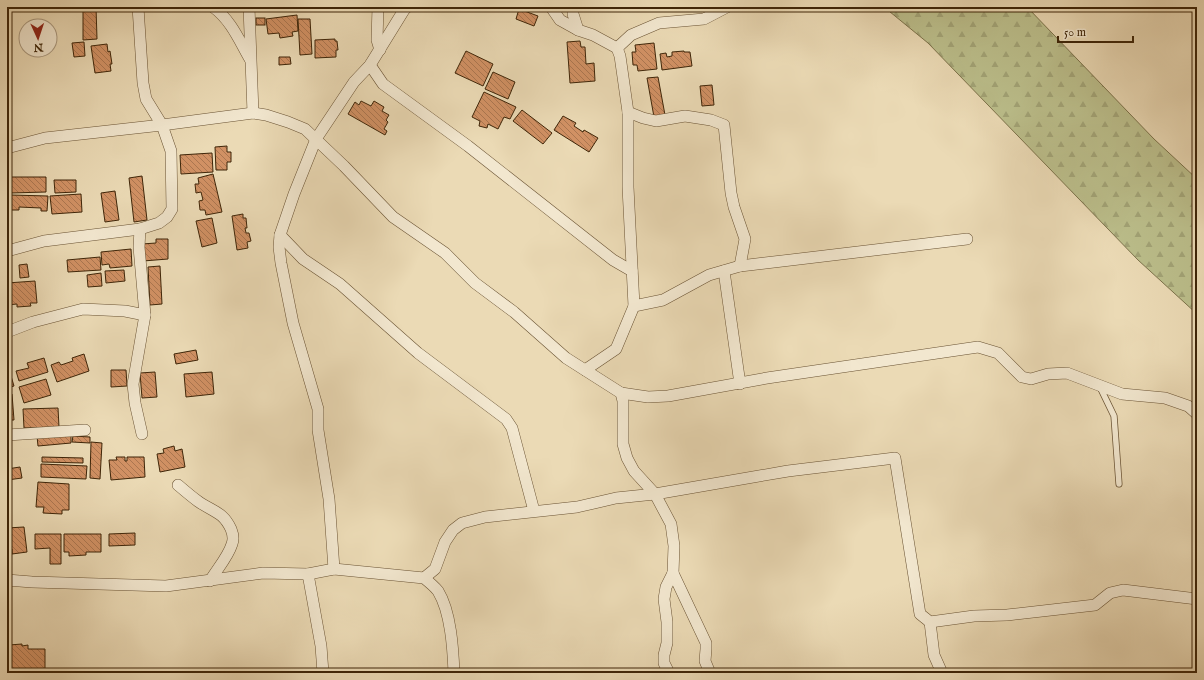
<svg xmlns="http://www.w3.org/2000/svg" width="1204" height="680" viewBox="0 0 1204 680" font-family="'IM FELL English',serif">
  <defs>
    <pattern id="forest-firs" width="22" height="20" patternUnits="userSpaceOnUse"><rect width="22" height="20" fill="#bbbe8b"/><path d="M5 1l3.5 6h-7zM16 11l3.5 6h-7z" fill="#a2a376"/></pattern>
    <pattern id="building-back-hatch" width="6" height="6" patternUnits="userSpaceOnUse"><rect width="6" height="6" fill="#d19164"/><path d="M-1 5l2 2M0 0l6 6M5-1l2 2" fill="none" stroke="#ab7650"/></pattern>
  </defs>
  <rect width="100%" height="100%" fill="#ebdab5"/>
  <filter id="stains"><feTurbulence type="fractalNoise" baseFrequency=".005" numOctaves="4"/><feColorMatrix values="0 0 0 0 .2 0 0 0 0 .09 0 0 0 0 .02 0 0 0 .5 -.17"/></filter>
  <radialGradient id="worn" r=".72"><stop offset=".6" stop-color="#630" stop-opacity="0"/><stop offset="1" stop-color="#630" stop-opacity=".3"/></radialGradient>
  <path fill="url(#forest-firs)" stroke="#7c724a" d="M884 7H1027L1154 139 1197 179V314L1138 260 928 43Z"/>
  <g fill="url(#building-back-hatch)" stroke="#3e2508">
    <path d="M83 7H96L97 39 83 40Z"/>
    <path d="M519 9 538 16 534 26 516 19Z"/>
    <path d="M297 15 298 31 292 32 293 36 280 38 279 33 268 34 266 19Z"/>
    <rect x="256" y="18" width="9" height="7"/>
    <path d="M298 19H310L312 54 300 55Z"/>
    <path d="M335 39V41H337L338 50H336V57L315 58V40Z"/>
    <path d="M580 41 581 47H585L586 64 594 63 595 81 570 83 567 42Z"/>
    <path d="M84 42 85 56 74 57 72 43Z"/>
    <path d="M654 43 657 69 638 71 637 65H633L632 52H636L635 45Z"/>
    <path d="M107 44 108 52 110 51 112 64H110L111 71 95 73 91 46Z"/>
    <path d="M466 51 493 64 483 86 455 73Z"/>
    <path d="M684 51V52H690L692 66 662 70 660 54 666 53 667 57 672 56V52Z"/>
    <path d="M279 57H290L291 64 279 65Z"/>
    <path d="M493 72 515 82 508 99 485 89Z"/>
    <path d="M658 77 665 115 654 117 647 78Z"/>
    <path d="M712 85 714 105 702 106 700 86Z"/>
    <path d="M484 92 516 107 510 119 504 117 498 129 488 124 487 128 479 126 480 121 472 117Z"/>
    <path d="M361 101 371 106 374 101 384 107 382 111 389 115 386 120 388 122 384 129 387 131 385 135 348 114 355 102 359 105Z"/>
    <path d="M522 110 552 133 543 144 513 121Z"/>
    <path d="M563 116 576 123 574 126 583 132 584 130 598 138 589 152 554 130Z"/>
    <path d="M227 146V152H231V162H227V170H216L215 147Z"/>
    <path d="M212 153 213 172 181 174 180 155Z"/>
    <path d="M213 174 222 212 206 215 205 210H200L199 201 203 200 201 192 196 193 195 184H199L198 178Z"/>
    <path d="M142 176 147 220 134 222 129 178Z"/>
    <path d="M10 177H46V192L10 193Z"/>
    <path d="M54 180H76V192L55 193Z"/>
    <path d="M115 191 119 220 105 222 101 193Z"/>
    <path d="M81 194 82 212 52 214 50 196Z"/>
    <path d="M10 195 48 196 47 211H41V208L19 207V210H11V207H10Z"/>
    <path d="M7 198 10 216H7Z"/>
    <path d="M243 214V218H246L247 228H245L246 233H249L251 241 247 242 248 248 237 250 232 216Z"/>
    <path d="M212 218 217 243 202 247 196 221Z"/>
    <path d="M156 239H168V259L143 261 142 244 156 243Z"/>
    <path d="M131 249 132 266 110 268 109 264 102 265 101 252Z"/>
    <path d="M100 257 101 270 68 272 67 260Z"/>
    <path d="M27 264 29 277 20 278 19 265Z"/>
    <path d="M160 266 162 304 150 305 148 267Z"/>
    <path d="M124 270 125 281 106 283 105 271Z"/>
    <path d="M101 273 102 286 88 287 87 275Z"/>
    <path d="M35 281 37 303H30L31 306 17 307V304L7 305V283Z"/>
    <path d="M196 350 198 360 176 364 174 354Z"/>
    <path d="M84 354 89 371 57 382 51 365 59 362 61 365 73 361 72 358Z"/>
    <path d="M44 358 48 372 19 381 16 371 29 368 27 363Z"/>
    <path d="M111 370H126L127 386 111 387Z"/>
    <path d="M155 372 157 397 142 398 140 373Z"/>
    <path d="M212 372 214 394 186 397 184 374Z"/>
    <path d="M11 376 14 386 7 388V377Z"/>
    <path d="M46 379 51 395 24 403 19 387Z"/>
    <path d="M7 394H12L14 420H7Z"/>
    <path d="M58 408 59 427 24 428 23 409Z"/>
    <path d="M71 434V443L38 446 37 436Z"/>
    <path d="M73 436 90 437V443L72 442Z"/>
    <path d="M91 442 102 443 100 479 90 478Z"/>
    <path d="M174 446 175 451 182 449 185 467 160 472 157 454 164 453 163 449Z"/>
    <path d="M42 457 83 458V463L42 462Z"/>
    <path d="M116 457H125V461H127V457H144L145 477 111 480 109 460H117Z"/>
    <path d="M41 464 87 466 86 479 41 477Z"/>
    <path d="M20 467 22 478 7 480V469Z"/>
    <path d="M38 482 69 484V510H62V514L43 513 44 507H36Z"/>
    <path d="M24 527 27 552 12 554V549H7V528Z"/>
    <path d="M135 533V545L109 546V534Z"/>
    <path d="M35 534H61V564H50V548L35 549Z"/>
    <path d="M64 534H101V552H86V555L69 556V552H64Z"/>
    <path d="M22 644V646L28 645V649H45V670H24V672H11V670H7V646H9V645Z"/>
  </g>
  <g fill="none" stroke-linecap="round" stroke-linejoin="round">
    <defs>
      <path id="service" d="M1100 387 1114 416 1119 484"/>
      <g id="minor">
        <path d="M213 7C231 20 239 40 250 59"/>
        <path d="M249 7 253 113"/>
        <path d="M378 7 377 40 380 50"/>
        <path d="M551 7 560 20 578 30"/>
        <path d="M573 7V14L578 30 593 35 617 48 620 56 628 112V187L634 306 616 349 585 370"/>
        <path d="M617 48 631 35 659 23 704 19 727 7"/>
        <path d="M370 65 383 84 468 146 613 260 632 271"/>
        <path d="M628 112 643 118 656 121 685 116 711 120 724 125 731 193 734 207 745 239 740 266"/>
        <path d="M7 148 45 138 162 125 253 113 266 115 288 122 305 129 344 166 393 217 445 253 475 283 514 312 566 358 621 393 623 401V444L627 458 634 471 655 494 671 524 674 546 673 573 706 643V649L705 661 710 673"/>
        <path d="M280 235 303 259 340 284 418 353 506 419 512 428 534 511"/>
        <path d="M7 251 44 241 140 229 159 223 167 217 172 209 171 151 162 125 146 99 143 83 138 7"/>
        <path d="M724 271 740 384"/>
        <path d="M634 306 663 300 709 275 740 266 967 239"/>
        <path d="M7 332 33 322 83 309 125 311 145 315 139 247 140 229"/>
        <path d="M621 393 648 397 668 396 767 378 978 347 998 353 1022 377 1031 379 1048 374 1067 373 1122 394 1165 398 1188 406 1197 414"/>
        <path d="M142 434 135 403 133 384 145 315"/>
        <path d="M7 435 85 430"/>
        <path d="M178 485C185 491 192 497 199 502 214 512 223 512 231 529 233 534 234 539 232 544 228 557 217 569 210 581"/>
        <path d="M334 569 329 499 318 430V409L293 323 281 263 279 247 280 235 294 194 316 139 354 82 370 65 404 10 407 7"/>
        <path d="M308 574 321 646 323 673"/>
        <path d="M424 578 435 569 445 542 453 530 462 523 485 517 577 507 616 498 655 494 788 471 895 458 920 614 930 622 974 616 1007 615 1095 605 1110 593 1123 590 1197 599"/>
        <path d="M7 580 32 582 166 586 263 573 308 574 334 569 424 578C429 582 434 586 438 591 451 612 453 649 454 673"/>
        <path d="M930 622 934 655 942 673"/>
        <path d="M669 673 664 663V655L667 643V622L664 599 666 587 673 573"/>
      </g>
    </defs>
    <use href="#service" stroke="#695233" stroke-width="7"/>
    <use href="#minor" stroke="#695233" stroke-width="12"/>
    <use href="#service" stroke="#f2e7cf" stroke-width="5.5"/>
    <use href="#minor" stroke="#f2e7cf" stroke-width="11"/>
  </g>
  <rect width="1204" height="680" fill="none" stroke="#ebdab5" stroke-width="24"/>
  <rect x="8" y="8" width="1188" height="664" fill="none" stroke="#3e2508" stroke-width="2"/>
  <rect x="12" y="12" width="1180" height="656" fill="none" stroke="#3e2508"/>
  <g transform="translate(38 38) rotate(177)"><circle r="19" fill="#f2e7cf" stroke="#aa997f"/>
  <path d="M0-3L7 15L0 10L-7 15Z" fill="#8f2418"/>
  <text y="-6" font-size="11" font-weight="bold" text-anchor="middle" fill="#3e2508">N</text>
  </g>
  <path d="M1058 36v6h75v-6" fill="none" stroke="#3e2508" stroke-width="2"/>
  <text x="1064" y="36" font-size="12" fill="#3e2508" stroke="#f2e7cf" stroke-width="3" paint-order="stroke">50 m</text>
  <rect width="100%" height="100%" filter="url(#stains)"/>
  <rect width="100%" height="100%" fill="url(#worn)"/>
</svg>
